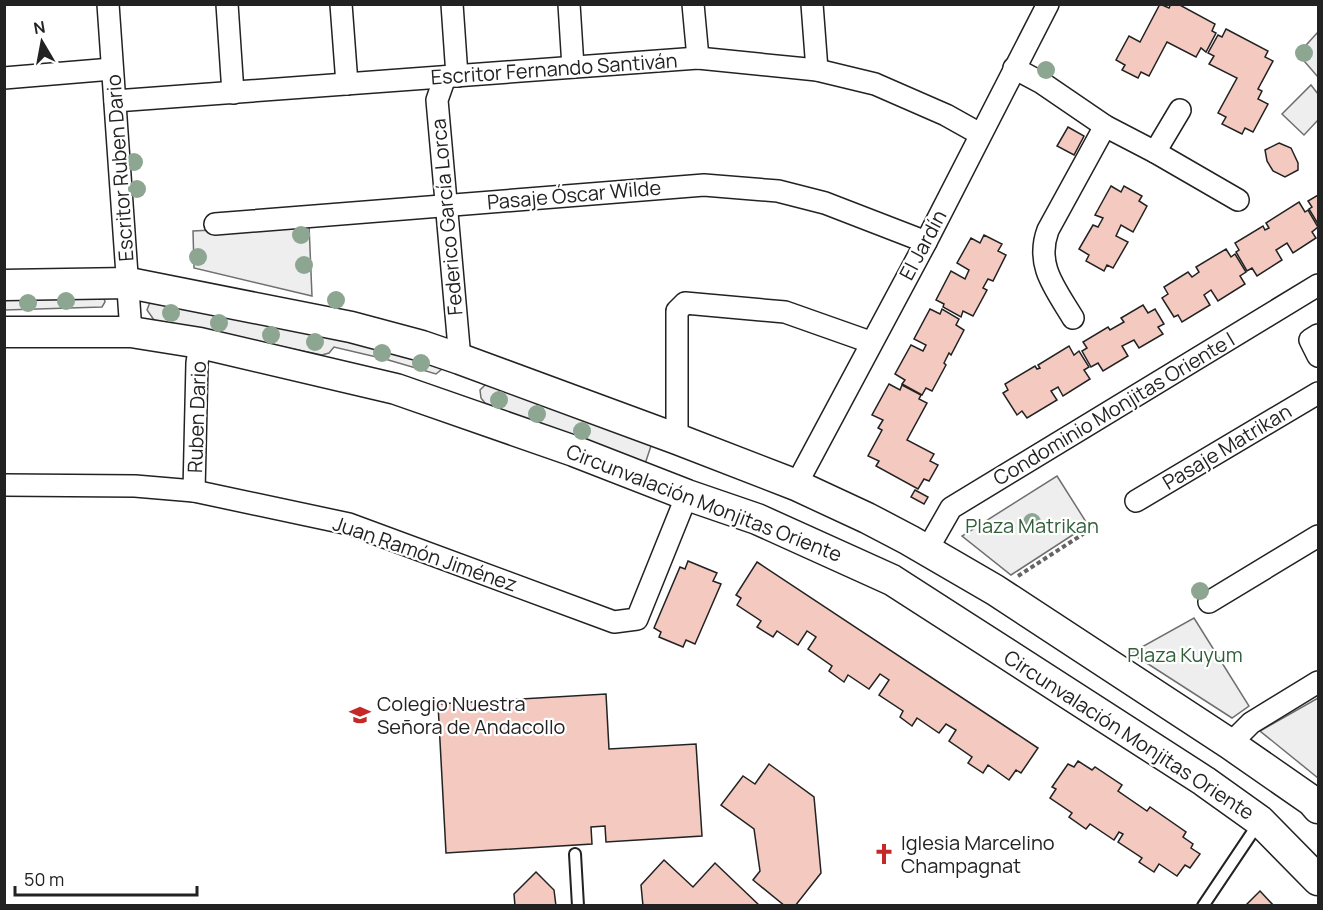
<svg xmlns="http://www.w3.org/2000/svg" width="1323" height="910" viewBox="0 0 1323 910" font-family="Manrope,sans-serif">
  <rect width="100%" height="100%" fill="#fff"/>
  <g fill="#eee" stroke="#6f6f6f" stroke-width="1.5">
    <path d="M1318 32V77L1298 54Z"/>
    <path d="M1311 85 1318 94V120L1304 135 1282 114Z"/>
    <path d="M309 225 312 296 194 268 193 231Z"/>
    <path d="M4 295 104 298 105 302 102 307 5 310Z"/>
    <path d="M150 302 374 345 441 366 442 369 436 374 385 359 334 347 329 353 322 355 154 320 147 310Z"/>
    <path d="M486 384 652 443 645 464 485 403 481 398 480 390Z"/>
    <path d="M1057 476 1088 525 1011 575 962 536Z"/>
    <path d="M1194 618 1249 706 1232 718 1131 653Z"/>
    <path d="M1318 698V778L1260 731Z"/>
  </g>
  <g fill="#f3c9c0" stroke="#222" stroke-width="1.5">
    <path d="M1160 4 1169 8 1171 4H1178L1215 24 1212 31 1216 33 1206 52 1201 48 1196 57 1167 42 1149 76 1141 72 1138 78 1122 70 1125 65 1116 60 1129 36 1140 42Z"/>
    <path d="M1226 29 1268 51 1265 57 1273 61 1258 89 1262 91 1258 99 1268 104 1253 132 1245 128 1242 134 1222 124 1226 117 1218 113 1237 78 1209 64 1214 56 1208 53 1218 35 1222 37Z"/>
    <path d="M1068 127 1084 136 1074 155 1057 146Z"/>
    <path d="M1279 143 1291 148 1298 163V170L1285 177 1273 171 1267 161 1265 150Z"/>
    <path d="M1111 186 1121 192 1124 186 1142 196 1139 201 1147 206 1133 232 1121 225 1116 236 1128 242 1113 268 1107 265 1104 271 1086 261 1089 255 1079 249 1093 225 1098 227 1103 218 1095 215Z"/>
    <path d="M1318 195V224L1309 209 1312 207 1308 201Z"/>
    <path d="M1299 202 1305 212 1308 210 1318 227 1312 232 1316 238 1293 253 1287 243 1276 250 1282 260 1257 276 1252 268 1247 271 1236 252 1239 250 1235 243 1263 226 1265 230 1269 228 1266 223Z"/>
    <path d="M984 235 1002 244 998 251 1006 255 993 281 988 279 983 288 987 290 973 316 963 311 961 317 943 307 944 304 936 300 951 271 965 279 969 270 957 263 971 238 980 243Z"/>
    <path d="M1226 249 1231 257 1235 254 1246 272 1240 276 1245 284 1218 301 1211 290 1204 295 1210 305 1182 322 1178 315 1174 317 1162 298 1168 294 1164 287 1188 272 1192 277 1199 272 1196 267Z"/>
    <path d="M1143 305 1148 313 1155 309 1164 324 1158 327 1163 334 1139 348 1134 340 1122 346 1128 356 1103 371 1098 363 1091 367 1082 351 1087 348 1083 342 1108 327 1110 330 1124 322 1121 318Z"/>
    <path d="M930 309 940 314 942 309 959 319 956 325 964 330 951 355 949 353 944 363 946 365 932 391 926 388 922 395 902 384 905 380 895 374 911 345 923 351 926 345 914 339Z"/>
    <path d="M1069 346 1074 355 1079 351 1089 367 1084 370 1090 379 1063 396 1058 387 1051 391 1057 400 1027 418 1022 411 1017 415 1003 393 1008 390 1005 384 1035 366 1037 369 1040 368 1038 365Z"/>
    <path d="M889 384 900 390 902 385 921 395 919 399 927 403 907 440 934 454 930 461 938 465 929 481 924 479 918 489 876 466 879 461 868 456 882 430 878 428 883 420 872 415Z"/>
    <path d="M915 490 928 497 924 504 911 497Z"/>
    <path d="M688 561 717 573 713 581 721 584 695 644 686 640 683 647 659 637 661 632 654 628 680 567 685 569Z"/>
    <path d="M757 562 1038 748 1021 773 1016 770 1009 780 988 765 983 773 968 763 972 757 949 741 956 730 946 724 939 733 917 718 912 726 900 717 903 711 879 695 889 680 880 674 869 689 848 675 844 682 829 671 832 666 808 649 816 637 807 631 798 645 777 631 773 637 757 627 761 621 737 605 741 598 736 595Z"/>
    <path d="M606 694 609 749 696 744 702 836 606 842 605 826 591 827 592 844 446 853 438 704Z"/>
    <path d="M1078 761 1092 770 1095 767 1122 785 1118 791 1147 811 1150 807 1186 832 1183 837 1193 844 1191 848 1200 854 1190 868 1185 865 1177 876 1159 864 1154 872 1139 862 1142 858 1118 842 1123 834 1119 832 1114 840 1090 824 1086 829 1069 817 1072 813 1050 798 1056 789 1052 787 1068 764 1074 767Z"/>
    <path d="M769 764 814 797 821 873 795 906H785L753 880 760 871 754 829 721 805 743 776 755 784Z"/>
    <path d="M664 860 693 887 715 863 760 906H643L641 885Z"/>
    <path d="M536 872 554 890 556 906H515L514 894Z"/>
    <path d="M1260 891 1274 906H1245Z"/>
  </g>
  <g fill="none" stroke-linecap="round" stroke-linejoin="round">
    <defs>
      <g id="lane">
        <path d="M575 854 578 906"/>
        <path d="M1203 906 1258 824"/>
      </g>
      <g id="street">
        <path d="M108 4 131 332"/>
        <path d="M227 4 233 93"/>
        <path d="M341 4 347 84"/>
        <path d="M452 4 457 76"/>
        <path d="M569 4 573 67"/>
        <path d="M693 4 698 58"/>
        <path d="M812 4 817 70"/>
        <path d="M1014 68 1042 83 1105 126 1155 152 1238 200"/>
        <path d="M445 77 437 100 460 359"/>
        <path d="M4 78 112 69"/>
        <path d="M115 101 698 58 817 70 875 84 946 115 980 134"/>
        <path d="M1155 152 1180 110"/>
        <path d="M215 224 704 185 778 191 825 203 926 242"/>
        <path d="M1073 318C1055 288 1035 265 1048 230L1105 126"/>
        <path d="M1318 335 1310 340 1318 356"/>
        <path d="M677 439V311L685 303 785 312 870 342"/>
        <path d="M4 485 135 486 194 491 349 524 614 622 637 619 687 495"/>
        <path d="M796 485 926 242 1048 4"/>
        <path d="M194 491 197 363 200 343"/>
        <path d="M1136 501 1318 393"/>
        <path d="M927 550 951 508 1318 285"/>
        <path d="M1209 602 1318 536"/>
        <path d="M1230 744 1251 723 1318 682"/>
      </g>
      <g id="secondary">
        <path d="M4 285 129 283 351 327 422 346 460 359 677 439 796 485 867 518 909 540 995 590 1230 744 1312 801 1318 808"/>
        <path d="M4 332H131L200 343 396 389 574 451 687 495 757 519 892 580 965 627 1204 781 1260 821 1318 880"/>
      </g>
    </defs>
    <use href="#lane" stroke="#222" stroke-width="14"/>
    <use href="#street" stroke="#222" stroke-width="24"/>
    <use href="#secondary" stroke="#222" stroke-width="33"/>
    <path stroke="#646464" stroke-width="4" stroke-dasharray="4.5 3" stroke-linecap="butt" d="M1018 576 1094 527"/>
    <use href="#lane" stroke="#fff" stroke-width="10"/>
    <use href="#street" stroke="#fff" stroke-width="21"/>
    <use href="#secondary" stroke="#fff" stroke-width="30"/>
  </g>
  <g fill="#8da692">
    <circle cx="1304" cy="53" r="9"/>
    <circle cx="1046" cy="70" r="9"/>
    <circle cx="134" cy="162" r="9"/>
    <circle cx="137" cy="189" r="9"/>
    <circle cx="301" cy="235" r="9"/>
    <circle cx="198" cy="257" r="9"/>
    <circle cx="304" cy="265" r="9"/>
    <circle cx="336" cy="300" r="9"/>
    <circle cx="66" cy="301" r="9"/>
    <circle cx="28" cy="303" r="9"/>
    <circle cx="171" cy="313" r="9"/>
    <circle cx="219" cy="323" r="9"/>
    <circle cx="271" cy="335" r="9"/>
    <circle cx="315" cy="342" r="9"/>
    <circle cx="382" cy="353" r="9"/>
    <circle cx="421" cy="363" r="9"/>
    <circle cx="499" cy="400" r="9"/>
    <circle cx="537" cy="414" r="9"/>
    <circle cx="582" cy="431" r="9"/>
    <circle cx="1032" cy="522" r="9"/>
    <circle cx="1200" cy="591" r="9"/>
  </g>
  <defs>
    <symbol id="school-bare" viewBox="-9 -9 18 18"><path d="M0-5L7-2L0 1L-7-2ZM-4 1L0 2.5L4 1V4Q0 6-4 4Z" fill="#c62828" stroke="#fff" stroke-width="2.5" paint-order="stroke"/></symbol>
    <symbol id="church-bare" viewBox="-9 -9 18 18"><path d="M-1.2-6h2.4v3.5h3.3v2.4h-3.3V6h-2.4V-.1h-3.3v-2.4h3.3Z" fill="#c62828" stroke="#fff" stroke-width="2.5" paint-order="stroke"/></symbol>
  </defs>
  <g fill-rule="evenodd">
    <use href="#school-bare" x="345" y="700" width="30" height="30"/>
    <use href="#church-bare" x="869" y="839" width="30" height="30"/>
  </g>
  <g text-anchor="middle" stroke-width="4.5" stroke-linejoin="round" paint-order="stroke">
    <g font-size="20" fill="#222" stroke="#fff">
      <text transform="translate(554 69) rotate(-4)" y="7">Escritor Fernando Santiván</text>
      <text transform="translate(120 168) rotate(-94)" y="7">Escritor Ruben Dario</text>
      <text transform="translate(574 195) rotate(-5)" y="7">Pasaje Óscar Wilde</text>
      <text transform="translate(447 217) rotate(-95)" y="7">Federico García Lorca</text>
      <text transform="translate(923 245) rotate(-62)" y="7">El Jardín</text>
      <text transform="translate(1114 409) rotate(-31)" y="7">Condominio Monjitas Oriente I</text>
      <text transform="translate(197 417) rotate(-88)" y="7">Ruben Dario</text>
      <text transform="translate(1227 447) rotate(-31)" y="7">Pasaje Matrikan</text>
      <text transform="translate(704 503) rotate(21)" y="7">Circunvalación Monjitas Oriente</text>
      <text transform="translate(425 554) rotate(19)" y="7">Juan Ramón Jiménez</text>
      <text transform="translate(1129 735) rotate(33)" y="7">Circunvalación Monjitas Oriente</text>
    </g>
    <g font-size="20" fill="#2f5e38" stroke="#fff">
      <text x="1032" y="533">Plaza Matrikan</text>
      <text x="1185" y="662">Plaza Kuyum</text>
    </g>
    <g font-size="20" fill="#222" stroke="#fff" text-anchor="start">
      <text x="377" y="711">Colegio Nuestra<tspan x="377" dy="23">Señora de Andacollo</tspan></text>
      <text x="901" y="850">Iglesia Marcelino<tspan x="901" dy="23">Champagnat</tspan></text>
    </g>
  </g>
  <rect width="1323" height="910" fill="none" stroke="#222222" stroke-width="12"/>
  <g transform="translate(42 42) rotate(350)" stroke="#ffffff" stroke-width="4.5" paint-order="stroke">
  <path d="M0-4.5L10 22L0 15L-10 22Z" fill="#222222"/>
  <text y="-9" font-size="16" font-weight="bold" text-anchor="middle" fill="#222222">N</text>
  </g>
  <path d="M15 886v9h182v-9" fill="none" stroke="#222222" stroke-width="3"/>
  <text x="24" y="886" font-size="18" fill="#222222" stroke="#ffffff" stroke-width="4.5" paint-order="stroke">50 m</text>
</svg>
